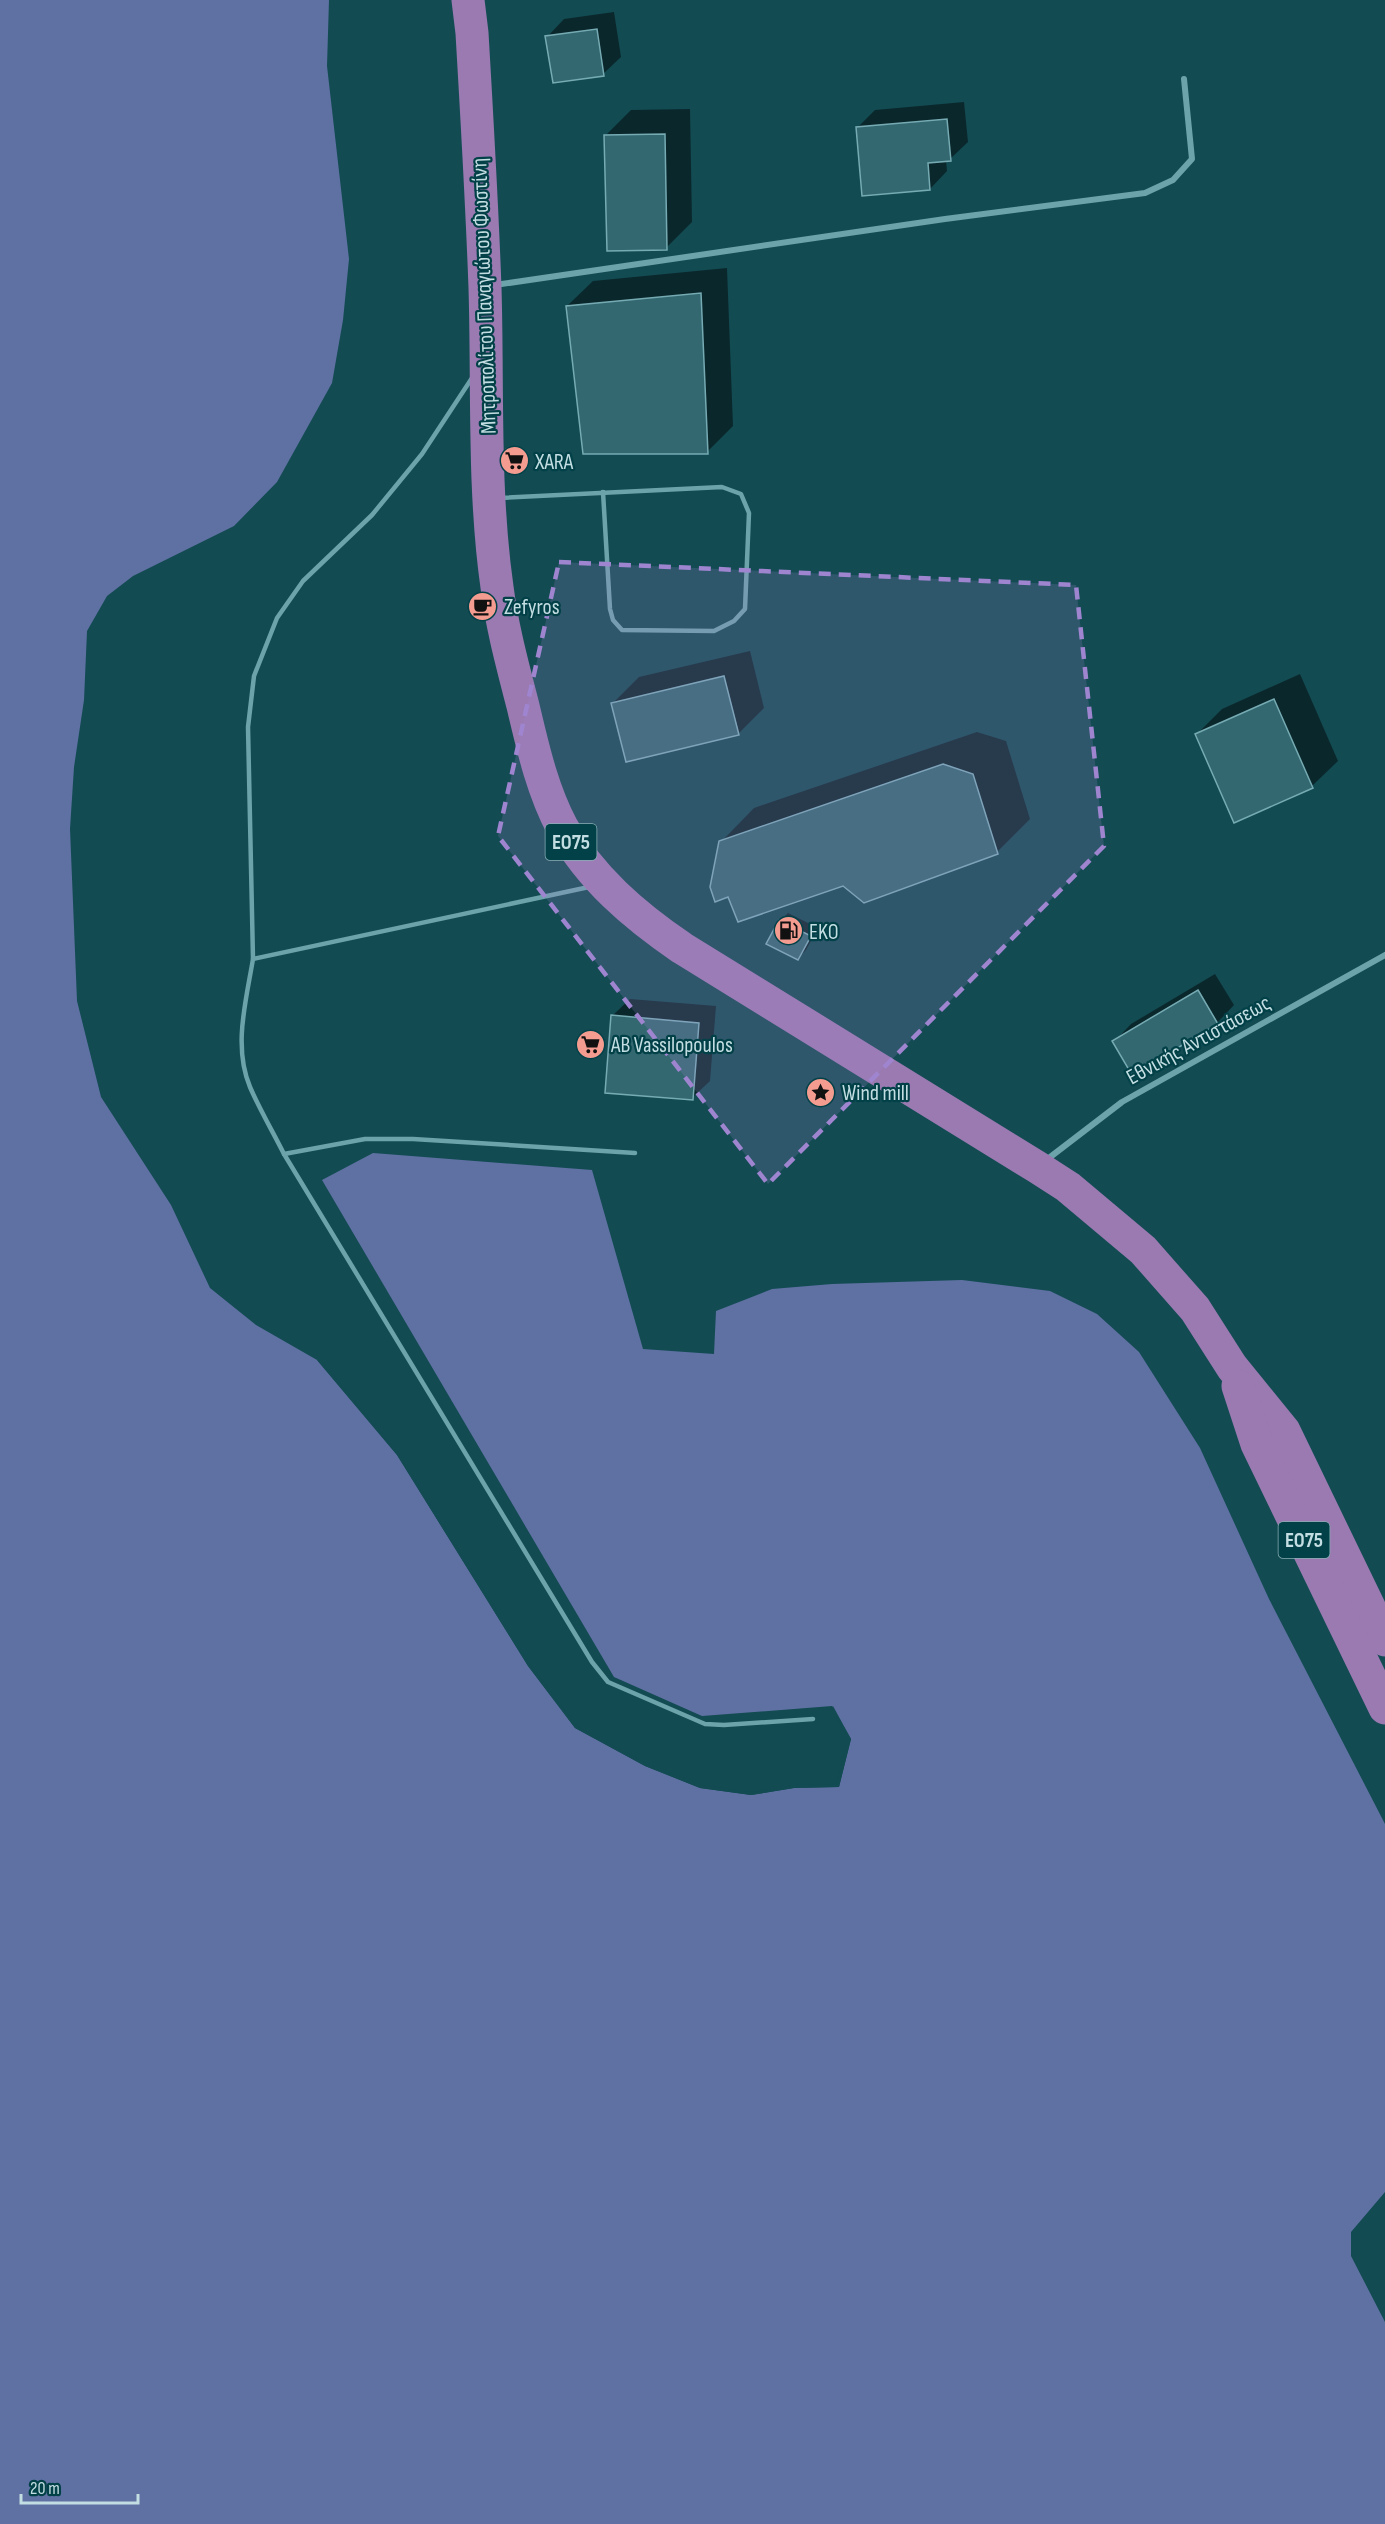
<svg xmlns="http://www.w3.org/2000/svg" width="1385" height="2524" viewBox="0 0 1385 2524" font-family="'Sofia Sans Condensed',sans-serif">
  <rect width="100%" height="100%" fill="#134b53"/>
  <path fill="#5f71a3" d="M0 0H329L327 66 349 259 343 320 332 383 277 482 234 526 133 576 107 596 87 631 84 700 74 767 70 829 77 1001 101 1097 171 1205 210 1288 256 1325 317 1360 397 1455 528 1666 575 1728 645 1766 700 1788 751 1795 794 1788 839 1787 851 1739 832 1706 702 1716 614 1677 322 1180 373 1153 592 1170 643 1349 714 1354 716 1311 772 1289 832 1284 962 1280 1050 1291 1097 1314 1139 1352 1200 1448 1269 1599 1385 1824V2192L1351 2232V2256L1385 2322V2524H0Z"/>
  <path fill="#134b53" d="M317 1360 321 1361 399 1454 530 1664 577 1726 646 1763 701 1785 751 1792 794 1785 836 1784 848 1739 831 1709 833 1706 851 1739 839 1787 794 1788 751 1795 700 1788 645 1766 575 1728 528 1666 397 1455Z"/>
  <g fill="#0007">
    <path d="M614 12 621 57 603 74 547 37 564 19Z"/>
    <path d="M964 102 968 142 950 159 946 160 947 171 930 189 857 128 875 110Z"/>
    <path d="M690 109 692 222 666 248 605 136 631 110Z"/>
    <path d="M727 268 733 426 707 452 567 306 593 281Z"/>
    <path d="M750 651 764 708 738 734 613 703 639 677Z"/>
    <path d="M1300 674 1338 761 1312 786 1234 821 1197 734 1222 709Z"/>
    <path d="M977 732 1006 741 1030 819 997 852 843 884 721 842 754 808Z"/>
    <path d="M788 913 818 928 806 950 798 958 780 921Z"/>
    <path d="M1215 974 1234 1005 1217 1023 1114 1042 1131 1024Z"/>
    <path d="M630 999 716 1006 710 1081 692 1098 612 1016Z"/>
  </g>
  <g fill="#336870" stroke="#76abb4" stroke-width="1.5">
    <path d="M597 29 604 76 553 83 545 36Z"/>
    <path d="M947 119 951 161 928 163 930 190 862 196 856 127Z"/>
    <path d="M665 134 667 250 607 251 604 135Z"/>
    <path d="M701 293 708 454H583L566 306Z"/>
    <path d="M724 676 739 735 626 762 611 703Z"/>
    <path d="M1274 699 1313 788 1234 823 1195 734Z"/>
    <path d="M943 764 973 774 998 854 864 903 843 886 738 922 728 897 715 902 710 887 719 841Z"/>
    <path d="M779 920 811 936 798 960 766 944Z"/>
    <path d="M1198 990 1218 1024 1132 1075 1112 1041Z"/>
    <path d="M611 1015 699 1023 693 1100 605 1093Z"/>
  </g>
  <g fill="none" stroke-linecap="round" stroke-linejoin="round">
    <g stroke="#6ca2aa" stroke-width="4.5">
      <path d="M500 498 722 487 741 494 749 513 745 609 734 621 714 631 622 630 613 620 610 609 603 492"/>
      <path d="M589 887 253 959C246 1001 233 1047 250 1087 260 1110 273 1132 284 1154L592 1662 608 1682 705 1724 724 1725 813 1719"/>
      <path d="M253 959 248 727 254 676 277 618 303 581 372 515 422 454 472 378"/>
      <path d="M284 1154 365 1139H413L635 1153"/>
    </g>
    <g stroke="#6ca2aa" stroke-width="6">
      <path d="M495 285 945 219 1145 193 1173 180 1192 159 1184 79"/>
      <path d="M1045 1161 1122 1102 1385 955"/>
    </g>
    <g stroke="#9a7ab1" stroke-width="33">
      <path d="M468 0 472 33C477 118 482 203 485 288 488 387 483 488 497 587 502 627 513 667 523 706 533 748 542 789 562 827 590 878 635 916 682 948L1037 1167 1068 1187 1143 1250 1195 1309 1232 1367 1284 1431 1385 1640"/>
      <path d="M1238 1386 1257 1444 1385 1708"/>
    </g>
  </g>
  <path fill="#9f85d0" fill-opacity="0.2" stroke="#9f85d0" stroke-width="4.5" stroke-dasharray="12 8" stroke-linejoin="round" d="M559 562 1076 585 1104 846 768 1184 498 836Z"/>
  <defs>
    <symbol id="supermarket-disc" viewBox="-11 -11 22 22"><circle r="9.5" fill="#f59c90" stroke="#034148"/><path d="M-6-5.5h2.5l.6 2H6L4.5 2H-2.5L-4.4-4H-6ZM-1.5 3.2a1.3 1.3 0 1 0 .1 0ZM3 3.2a1.3 1.3 0 1 0 .1 0Z" fill="#111"/></symbol>
    <symbol id="cafe-disc" viewBox="-11 -11 22 22"><circle r="9.5" fill="#f59c90" stroke="#034148"/><path d="M-5.5-4.5H6V0H3Q3 3.5 0 3.5H-2.5Q-5.5 3.5-5.5 0ZM3-3.2v2h1.7v-2ZM-6 4.5H4V6H-6Z" fill="#111"/></symbol>
    <symbol id="fuel-disc" viewBox="-11 -11 22 22"><circle r="9.5" fill="#f59c90" stroke="#034148"/><path d="M-5.5-6h7V0h2V4h1.3V-2.5L3-4.5l.8-.8L6-3V5H2.5V1h-1V6h-7ZM-4.2-4.7v3.2H.2V-4.7Z" fill="#111"/></symbol>
    <symbol id="sight-disc" viewBox="-11 -11 22 22"><circle r="9.5" fill="#f59c90" stroke="#034148"/><path d="M0-6L1.8-2.2L6-1.7L2.9 1.2L3.7 5.4L0 3.3L-3.7 5.4L-2.9 1.2L-6-1.7L-1.8-2.2Z" fill="#111"/></symbol>
  </defs>
  <g fill-rule="evenodd">
    <use href="#supermarket-disc" x="498" y="444" width="33" height="33"/>
    <use href="#cafe-disc" x="466" y="590" width="33" height="33"/>
    <use href="#fuel-disc" x="772" y="914" width="33" height="33"/>
    <use href="#supermarket-disc" x="574" y="1028" width="33" height="33"/>
    <use href="#sight-disc" x="804" y="1076" width="33" height="33"/>
  </g>
  <g text-anchor="middle" stroke-width="4.5" stroke-linejoin="round" paint-order="stroke">
    <g fill="#034148" stroke="#89afb4" stroke-width="1.5">
      <rect x="545.5" y="824" width="51" height="36" rx="4.5"/>
      <rect x="1278.5" y="1522" width="51" height="36" rx="4.5"/>
    </g>
    <g font-size="21" font-weight="bold" fill="#c3dee2">
      <text x="571" y="849">ΕΟ75</text>
      <text x="1304" y="1547">ΕΟ75</text>
    </g>
    <g font-size="22" fill="#c3dee2" stroke="#034148">
      <text transform="translate(483 296) rotate(-92)" y="8">Μητροπολίτου Παναγιώτου Φωστίνη</text>
      <text transform="translate(1198 1039) rotate(-29)" y="8">Εθνικής Αντιστάσεως</text>
    </g>
    <g font-size="22" fill="#c3dee2" stroke="#034148" text-anchor="start">
      <text x="535" y="469">XARA</text>
      <text x="504" y="614">Zefyros</text>
      <text x="809" y="939">EKO</text>
      <text x="611" y="1052">AB Vassilopoulos</text>
      <text x="842" y="1100">Wind mill</text>
    </g>
  </g>
  <path d="M21 2494v9h117v-9" fill="none" stroke="#c3dee2" stroke-width="3"/>
  <text x="30" y="2494" font-size="18" fill="#c3dee2" stroke="#034148" stroke-width="4.5" paint-order="stroke">20 m</text>
</svg>
